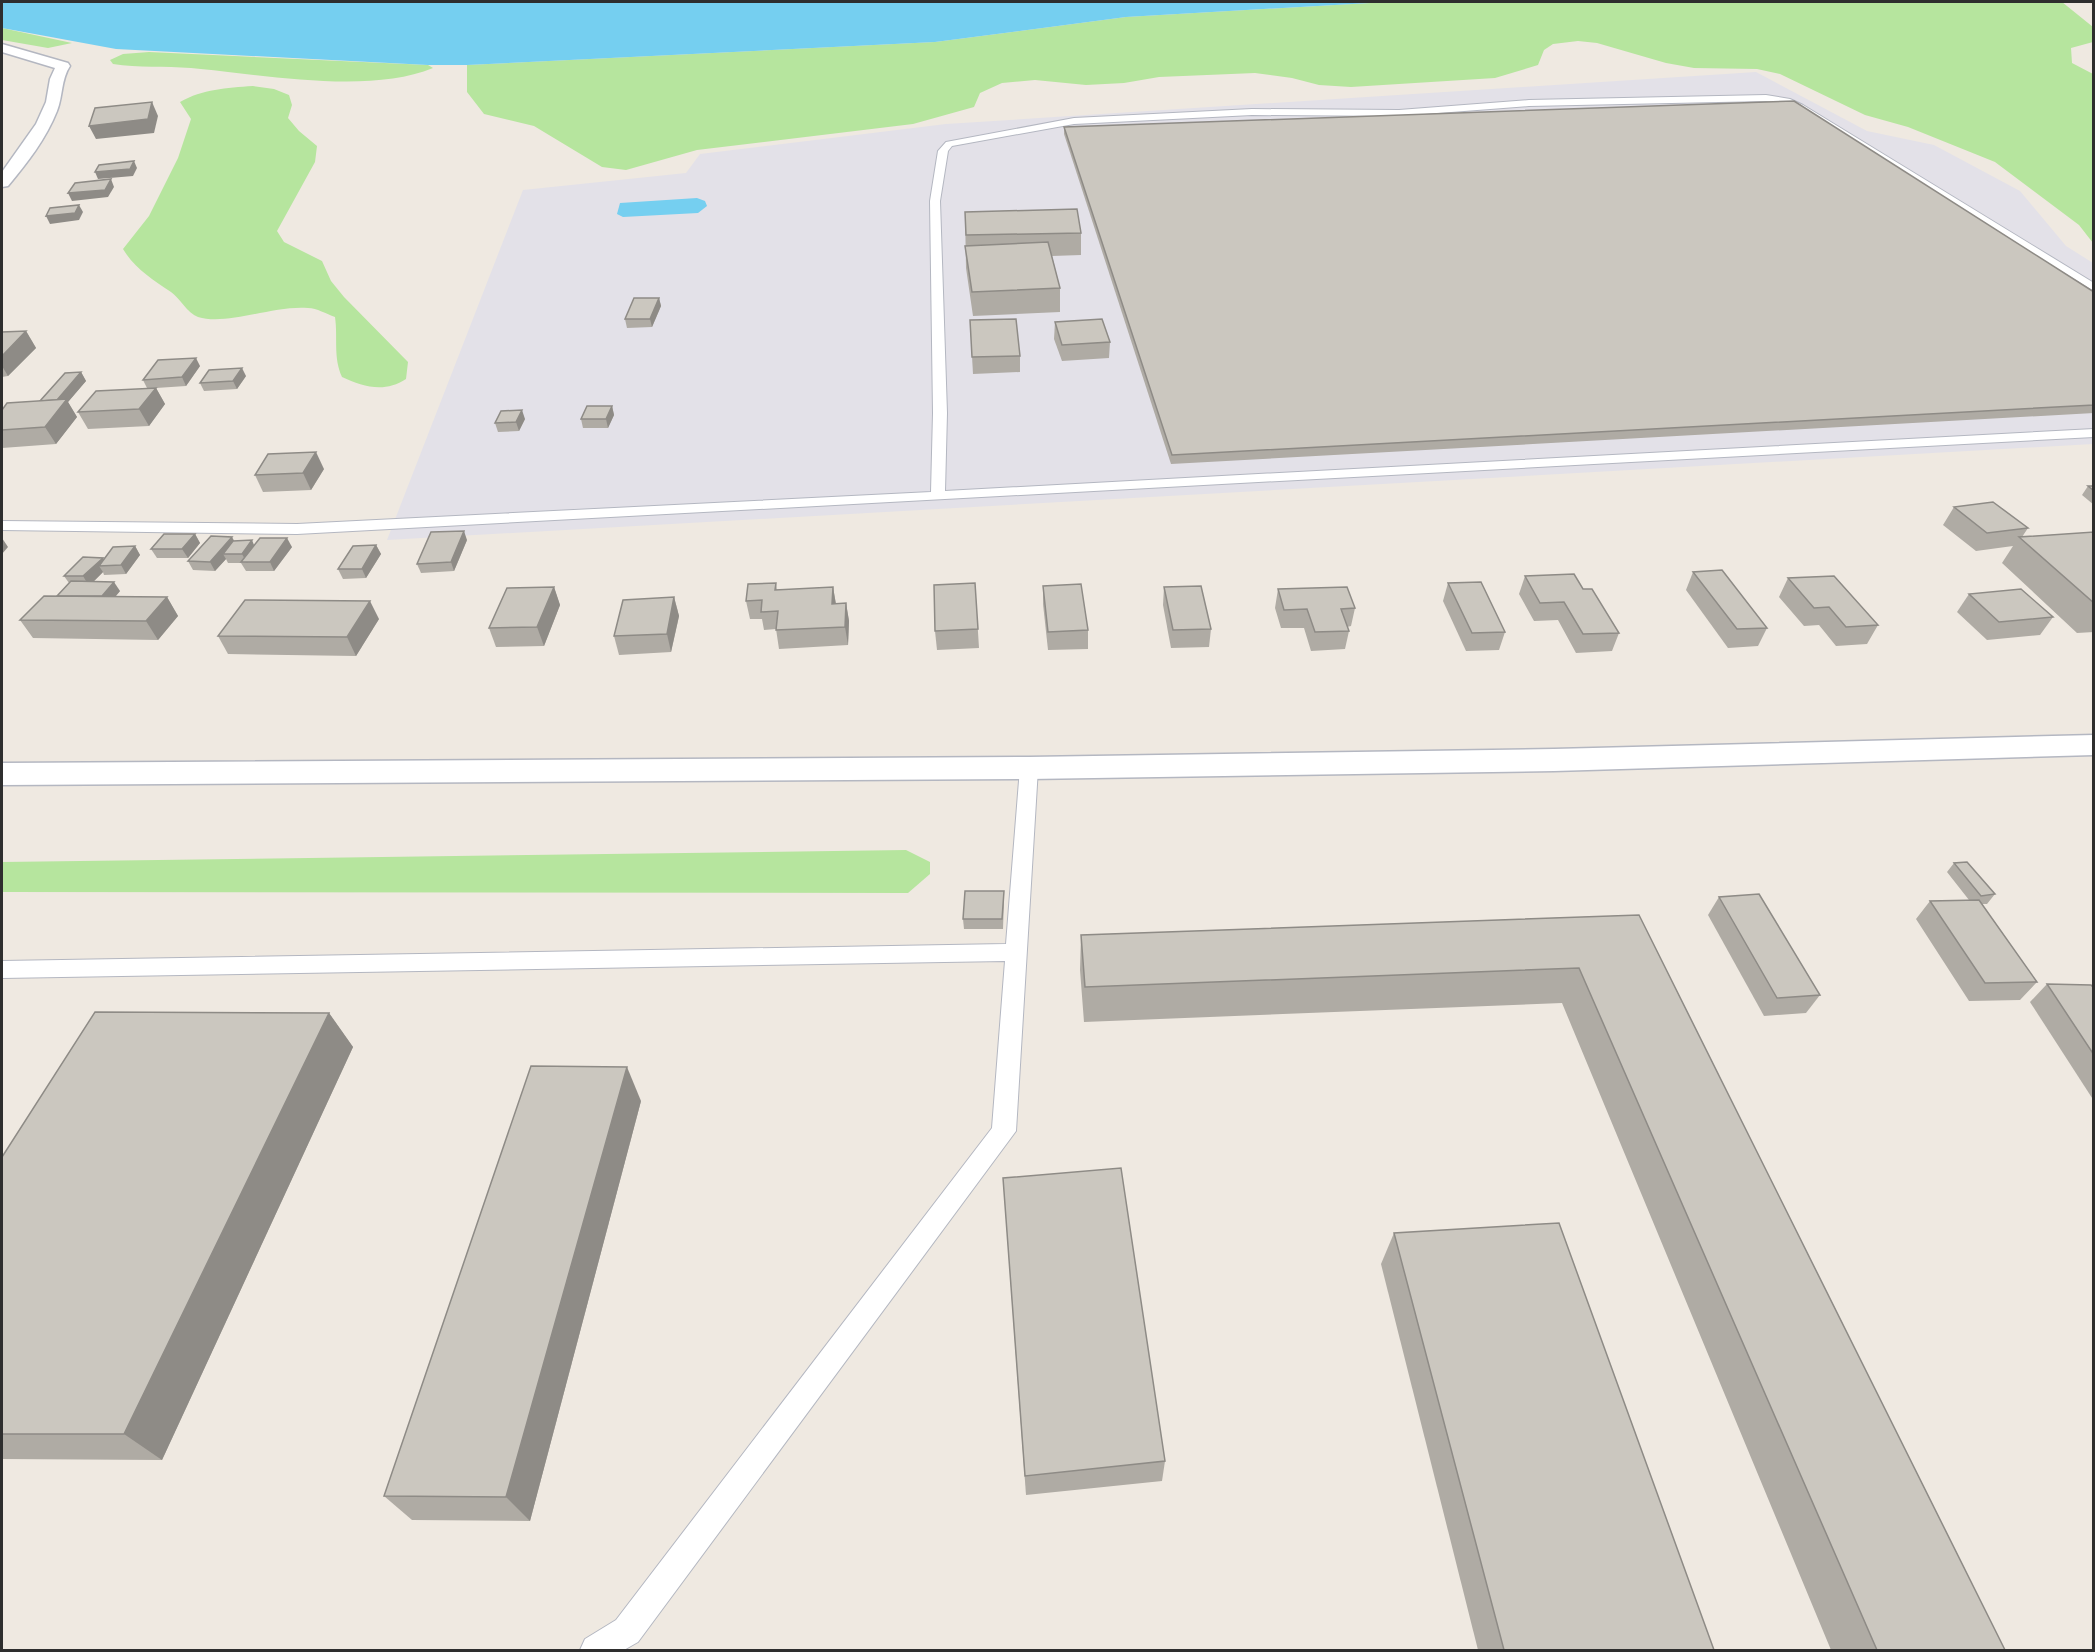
<svg xmlns="http://www.w3.org/2000/svg" width="2095" height="1652" viewBox="0 0 2095 1652" font-family="'PT Sans',sans-serif">
  <rect width="100%" height="100%" fill="#efe9e1"/>
  <path fill="#e3e1e8" d="M1756 72 1867 131 1934 145 2020 191 2066 246 2093 263V444L387 540 523 190 686 173 700 154 946 124Z"/>
  <g fill="#b6e59e">
    <path d="M1387 2H2062L2093 27V42L2071 48 2072 63 2093 74V243L2079 225 1995 162 1908 127 1865 115 1780 74 1757 69 1694 68 1666 63 1597 43 1578 41 1553 44 1544 50 1538 65 1495 78 1351 87 1319 85 1292 78 1255 73 1159 77 1124 83 1086 85 1035 80 1002 83 980 93 974 107 913 124 697 150 626 170 602 167 534 126 484 114 467 92V65L935 42 1126 17Z"/>
    <path d="M2 28 72 43 48 48 2 40Z"/>
    <path d="M149 52 428 65 433 68C368 95 260 74 191 68 165 66 138 68 113 64L110 60 123 54Z"/>
    <path d="M253 86 274 89 289 95 292 105 288 118 299 131 317 146 315 162 277 231 284 242 322 261 331 281 344 297 408 362 406 379C385 393 363 387 342 377 333 357 338 338 335 317 326 314 317 308 308 308 274 305 227 326 198 317 187 313 180 298 171 292 152 279 135 269 123 249L149 216 178 158 191 119 180 102C203 89 226 88 253 86Z"/>
    <path d="M906 850 930 862V874L908 893 2 892V862Z"/>
  </g>
  <g fill="#75cff0">
    <path d="M2 2H1387L1126 17 935 42 467 65H428L116 49 2 28Z"/>
    <path d="M697 198 705 201 707 206 698 213 623 217 617 214 620 203Z"/>
  </g>
  <g fill="none" stroke-linecap="round" stroke-linejoin="round">
    <defs>
      <g id="service">
        <path d="M1766 95 1790 99 1803 105 2094 283V291L1797 109 1785 103 1766 101 1529 106 1399 116 1252 115 1074 124 952 146 948 151 940 201 947 413 945 491 2094 429V437L297 534 2 530V521L297 524 931 492 933 413 930 201 938 151 946 142 1074 118 1252 109 1399 110 1529 100Z"/>
        <path d="M1029 762 1036 763 1038 768 1016 1131 638 1642 624 1650H580L585 1639 616 1620 992 1128 1005 961 2 978V961L1006 944 1020 768 1022 763Z"/>
      </g>
      <path id="minor" d="M2 44 68 63 70 66C61 79 63 96 57 111 46 139 27 163 8 186L2 187V172L36 124 46 102 50 79 55 68 2 52Z"/>
      <path id="secondary" d="M2094 735V755L1554 771 1029 779 2 785V763L1029 757 1554 749Z"/>
    </defs>
    <use href="#service" stroke="#b4b7c1" stroke-width="2"/>
    <use href="#minor" stroke="#b4b7c1" stroke-width="3"/>
    <use href="#secondary" stroke="#b4b7c1" stroke-width="3"/>
    <path stroke="#c9c9c9" stroke-width="1.5" stroke-dasharray="2 1.5" stroke-linecap="butt" d="M2089 2 2094 3"/>
    <use href="#service" fill="#fff" fill-rule="evenodd"/>
    <use href="#minor" fill="#fff" fill-rule="evenodd"/>
    <use href="#secondary" fill="#fff" fill-rule="evenodd"/>
  </g>
  <g fill="#afaba4">
    <path d="M1064 127 2094 292V413L1171 464 1064 134Z"/>
    <path d="M965 212 1081 233V255L1052 256 1060 288V312L973 316 966 268Z"/>
    <path d="M659 298 661 306 652 327 627 328 625 319Z"/>
    <path d="M970 320 1020 356V372L973 374Z"/>
    <path d="M1055 322 1110 342 1109 358 1062 361 1054 339Z"/>
    <path d="M26 331 36 348 8 376 2 377V332Z"/>
    <path d="M200 366 186 386 156 388 165 404 149 426 88 429 78 412 147 388 143 380Z"/>
    <path d="M81 372 86 381 68 402 77 417 56 444 2 448V410L40 401Z"/>
    <path d="M246 376 237 389 204 391 200 383Z"/>
    <path d="M612 406 614 415 608 428H583L581 419Z"/>
    <path d="M525 419 519 431 498 432 495 423Z"/>
    <path d="M324 469 311 490 263 492 255 475Z"/>
    <path d="M2088 486H2094V505L2082 495Z"/>
    <path d="M1954 507 2028 528 2022 537 2094 532V632L2077 633 2002 563 2013 546 1976 551 1943 525Z"/>
    <path d="M195 534 200 543 188 558H157L151 549Z"/>
    <path d="M467 540 454 571 421 573 417 564Z"/>
    <path d="M234 541 254 545 292 547 274 571H246L241 563H228L226 559 215 571 193 570 188 561Z"/>
    <path d="M376 545 381 554 366 578 343 579 338 569Z"/>
    <path d="M135 546 140 555 126 574 104 575 103 572 93 582 120 591 115 597H167L178 616 158 640 33 638 20 620 57 596 69 583 64 576 103 558 104 560Z"/>
    <path d="M1693 572 1767 628 1758 646 1728 648 1686 590Z"/>
    <path d="M1525 576 1583 589 1619 633 1612 651 1576 653 1558 620 1534 621 1519 594Z"/>
    <path d="M1788 578 1878 625 1867 644 1836 646 1819 625 1804 626 1779 597Z"/>
    <path d="M776 583 777 590 833 587 836 604 846 603 849 621 848 645 779 649 776 629 764 630 762 619H750L746 601Z"/>
    <path d="M975 583 979 648 937 650 935 631Z"/>
    <path d="M1448 583 1505 632 1499 650 1466 651 1443 601Z"/>
    <path d="M1043 586 1088 630V649L1048 650 1043 604Z"/>
    <path d="M554 587 560 605 544 646 496 647 489 628Z"/>
    <path d="M1164 587 1211 629 1209 647 1171 648 1163 605Z"/>
    <path d="M1278 589 1355 608 1351 626 1347 627 1349 631 1345 649 1311 651 1304 628H1281L1275 608Z"/>
    <path d="M1969 594 2053 617 2040 635 1987 640 1957 612Z"/>
    <path d="M674 597 679 616 671 652 619 655 614 636Z"/>
    <path d="M379 619 356 656 228 654 218 636Z"/>
    <path d="M1954 863 1995 894 1987 904H1982L2037 982 2020 1000 1969 1001 1916 919 1930 901 1969 900 1947 872Z"/>
    <path d="M1719 897 1820 995 1806 1013 1764 1016 1708 915Z"/>
    <path d="M1004 900 1003 929H964L963 919Z"/>
    <path d="M1639 915 2005 1650H1831L1562 1003 1084 1022 1080 970 1081 935Z"/>
    <path d="M2047 984 2094 988V1101L2030 1002Z"/>
    <path d="M329 1013 353 1047 162 1460 2 1459V1157Z"/>
    <path d="M641 1101 530 1521 412 1520 384 1496Z"/>
    <path d="M1003 1178 1165 1461 1162 1481 1026 1495Z"/>
    <path d="M1394 1233 1714 1650H1478L1381 1264Z"/>
  </g>
  <g fill="#8e8b86">
    <path d="M152 102 158 116 154 133 96 139 89 126Z"/>
    <path d="M134 161 137 168 133 176 98 179 95 172Z"/>
    <path d="M111 179 114 187 108 197 72 201 68 193Z"/>
    <path d="M79 205 83 212 79 220 50 224 46 216Z"/>
    <path d="M659 298 661 306 652 327 650 319Z"/>
    <path d="M26 331 36 348 8 376 2 366V356Z"/>
    <path d="M196 358 200 366 186 386 182 377Z"/>
    <path d="M242 368 246 376 237 389 233 381Z"/>
    <path d="M81 372 86 381 68 402 77 417 56 444 45 427 55 402Z"/>
    <path d="M156 388 165 404 149 426 139 409Z"/>
    <path d="M612 406 614 415 608 428 606 419Z"/>
    <path d="M522 410 525 419 519 431 516 422Z"/>
    <path d="M316 452 324 469 311 490 303 473Z"/>
    <path d="M464 531 467 540 454 571 451 562Z"/>
    <path d="M195 534 200 543 188 558 182 549Z"/>
    <path d="M232 537 237 546 223 554 226 559 215 571 210 562Z"/>
    <path d="M2 538 8 547 2 554Z"/>
    <path d="M287 538 292 547 274 571 270 562Z"/>
    <path d="M252 540 256 550 247 563 242 554Z"/>
    <path d="M376 545 381 554 366 578 362 569Z"/>
    <path d="M135 546 140 555 126 574 121 565Z"/>
    <path d="M103 558 108 566H99L103 572 89 586 83 576Z"/>
    <path d="M114 582 120 591 106 608 100 598Z"/>
    <path d="M554 587 560 605 544 646 537 627Z"/>
    <path d="M833 587 836 605 832 604Z"/>
    <path d="M167 597 178 616 158 640 146 621Z"/>
    <path d="M674 597 679 616 671 652 667 634Z"/>
    <path d="M370 601 379 619 356 656 347 637Z"/>
    <path d="M846 603 849 621 848 645 845 627Z"/>
    <path d="M329 1013 353 1047 162 1460 124 1434Z"/>
    <path d="M627 1067 641 1101 530 1521 506 1497Z"/>
  </g>
  <g fill="#cbc7bf" stroke="#8e8b86" stroke-width="1.5">
    <path d="M1794 101 2094 292V405L1172 455 1064 127Z"/>
    <path d="M152 102 148 119 89 126 95 108Z"/>
    <path d="M134 161 130 169 95 172 99 165Z"/>
    <path d="M111 179 105 190 68 193 75 183Z"/>
    <path d="M79 205 75 213 46 216 50 208Z"/>
    <path d="M1077 209 1081 233 966 235 965 212Z"/>
    <path d="M1048 242 1060 288 972 292 965 246Z"/>
    <path d="M634 298H659L650 319H625Z"/>
    <path d="M1016 319 1020 356 972 357 970 320Z"/>
    <path d="M1102 319 1110 342 1062 345 1055 322Z"/>
    <path d="M26 331 2 356V332Z"/>
    <path d="M196 358 182 377 143 380 158 360Z"/>
    <path d="M242 368 233 381 200 383 209 370Z"/>
    <path d="M81 372 57 400 40 401 65 373Z"/>
    <path d="M156 388 139 409 78 412 96 391Z"/>
    <path d="M67 399 45 427 2 430V410L7 403Z"/>
    <path d="M587 406H612L606 419H581Z"/>
    <path d="M522 410 516 422 495 423 501 411Z"/>
    <path d="M316 452 303 473 255 475 268 454Z"/>
    <path d="M2088 486H2094V491Z"/>
    <path d="M1993 502 2028 528 1987 533 1954 507Z"/>
    <path d="M464 531 451 562 417 564 431 532Z"/>
    <path d="M2094 532V603L2019 537Z"/>
    <path d="M164 534H195L182 549H151Z"/>
    <path d="M211 536 232 537 210 562 188 561Z"/>
    <path d="M260 538H287L270 562H241Z"/>
    <path d="M252 540 242 554H223L233 541Z"/>
    <path d="M376 545 362 569H338L353 546Z"/>
    <path d="M135 546 121 565 99 566 113 547Z"/>
    <path d="M83 557 103 558 83 576H64Z"/>
    <path d="M1722 570 1767 628 1737 629 1693 572Z"/>
    <path d="M1574 574 1583 589H1592L1619 633 1583 634 1564 602 1540 603 1525 576Z"/>
    <path d="M1834 576 1878 625 1846 627 1829 607 1814 608 1788 578Z"/>
    <path d="M71 581 114 582 102 596H57Z"/>
    <path d="M1481 582 1505 632 1472 633 1448 583Z"/>
    <path d="M776 583 775 590 833 587 832 604 846 603 845 627 776 630 778 611 761 612 762 600 746 601 748 584Z"/>
    <path d="M975 583 978 629 935 631 934 585Z"/>
    <path d="M1081 584 1088 630 1048 632 1043 586Z"/>
    <path d="M1201 586 1211 629 1173 630 1164 587Z"/>
    <path d="M554 587 537 627 489 628 507 588Z"/>
    <path d="M1347 587 1355 608 1341 609 1349 631 1315 632 1307 609 1284 610 1278 589Z"/>
    <path d="M2021 589 2053 617 1999 622 1969 594Z"/>
    <path d="M44 596 167 597 146 621 20 620Z"/>
    <path d="M674 597 667 634 614 636 623 600Z"/>
    <path d="M245 600 370 601 347 637 218 636Z"/>
    <path d="M1967 862 1995 894 1981 896 1954 863Z"/>
    <path d="M965 891H1004L1002 919H963Z"/>
    <path d="M1759 894 1820 995 1777 998 1719 897Z"/>
    <path d="M1979 900 2037 982 1985 983 1930 901Z"/>
    <path d="M1639 915 2005 1650H1877L1579 968 1085 987 1081 935Z"/>
    <path d="M2047 984 2091 985 2094 988V1055Z"/>
    <path d="M95 1012 329 1013 124 1434H2V1157Z"/>
    <path d="M531 1066 627 1067 506 1497 384 1496Z"/>
    <path d="M1121 1168 1165 1461 1025 1476 1003 1178Z"/>
    <path d="M1559 1223 1714 1650H1504L1394 1233Z"/>
  </g>
  <rect width="2095" height="1652" fill="none" stroke="#2e2e2e" stroke-width="6"/>
</svg>
